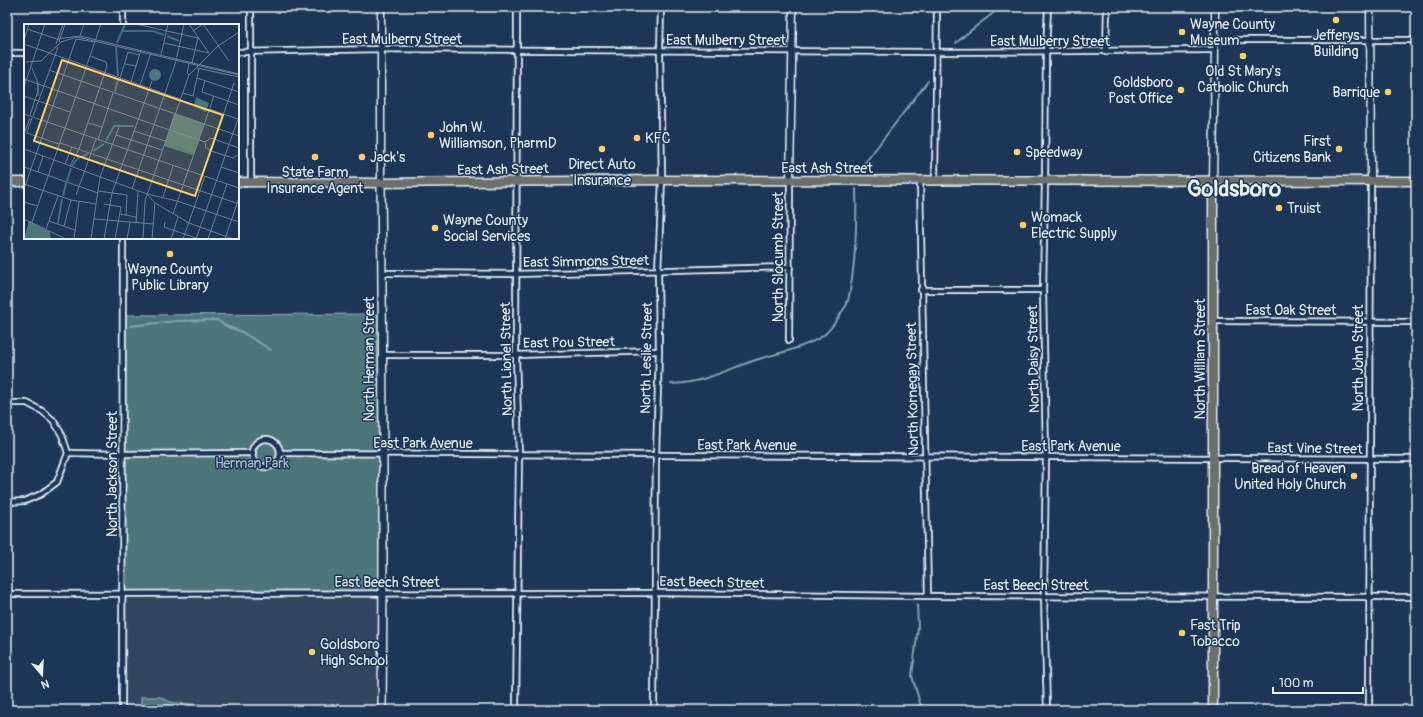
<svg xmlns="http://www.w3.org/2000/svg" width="1423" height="717" viewBox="0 0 1423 717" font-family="Pangolin,sans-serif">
  <rect width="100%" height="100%" fill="#1d3557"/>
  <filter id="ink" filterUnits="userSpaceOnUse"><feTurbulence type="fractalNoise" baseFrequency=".025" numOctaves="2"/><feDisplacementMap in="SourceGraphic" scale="8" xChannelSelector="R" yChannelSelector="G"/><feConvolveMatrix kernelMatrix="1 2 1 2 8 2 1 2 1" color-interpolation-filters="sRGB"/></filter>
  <g filter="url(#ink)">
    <path fill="#32445e" d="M383 593 382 710H122V594Z"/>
    <g fill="#4d767a" stroke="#9ab4b9">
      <path d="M379 314 383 593 123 594V315Z"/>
      <path d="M141 697H161L170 702 177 703 227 706 251 710H141Z"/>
    </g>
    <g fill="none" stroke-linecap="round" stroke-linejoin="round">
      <g stroke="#84a2b3" stroke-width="2">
        <path d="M956 43 965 35 1001 7"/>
        <path d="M861 171 864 164 928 81"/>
        <path d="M130 326 176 321 217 320 226 326 242 332 271 350"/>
        <path d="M671 384C705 383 727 369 759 359 779 353 807 347 824 335 834 327 839 315 846 306V302L848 301C856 264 857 226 856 189"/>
        <path d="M917 604 918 628 912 676 922 710"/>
      </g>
      <defs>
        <g id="minor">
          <path d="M123 7V25"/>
          <path d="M238 52 381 49 936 52 1215 50V40H1416"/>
          <path d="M1106 52 1107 7"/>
          <path d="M7 53H25"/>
          <path d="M920 181 928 596"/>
          <path d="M935 181 937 7"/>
          <path d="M251 182V7"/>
          <path d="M382 273 516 274 790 267"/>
          <path d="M921 290H1043"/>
          <path d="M1213 321 1416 322"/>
          <path d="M789 340 790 181"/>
          <path d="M383 355H516L659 351"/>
          <path d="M7 403H27L42 411 53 420 62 435 68 453"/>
          <circle cx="266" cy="453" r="14"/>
          <path d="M68 453 123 454 253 453"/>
          <path d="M280 453 1416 459"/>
          <path d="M7 502 25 501 41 494 57 482 68 453"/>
          <path d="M7 594 655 593 928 596 1416 597"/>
          <path d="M122 710 123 238"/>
          <path d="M516 710 519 455 516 355 517 7"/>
          <path d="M654 710 656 456 659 351 658 271 662 180 660 51 661 7"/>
          <path d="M1047 710 1044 596 1046 456 1043 290 1045 181 1046 52 1048 7"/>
          <path d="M1369 710 1371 180"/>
        </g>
        <g id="tertiary">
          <path d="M1215 7V40"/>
          <path d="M1370 7 1371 180"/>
          <path d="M790 181 793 7"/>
          <path d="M1213 181 1215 50"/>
          <path d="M381 183V7"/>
        </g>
        <path id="secondary" d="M381 183C383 359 384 534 382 710"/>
        <g id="primary">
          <path d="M7 182H25"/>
          <path d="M238 182 381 183 662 180 1416 181"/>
          <path d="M1213 710V181"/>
        </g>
      </defs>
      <use href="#minor" stroke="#e8f1f8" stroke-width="8"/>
      <use href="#tertiary" stroke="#e8f1f8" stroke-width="9"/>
      <use href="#secondary" stroke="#e8f1f8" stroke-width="10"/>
      <use href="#primary" stroke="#e8f1f8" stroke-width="11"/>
      <use href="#minor" stroke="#1d3557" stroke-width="4.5"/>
      <use href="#tertiary" stroke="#1d3557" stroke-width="6"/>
      <use href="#secondary" stroke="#1d3557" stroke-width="7"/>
      <use href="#primary" stroke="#6c706d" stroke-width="8"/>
    </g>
  </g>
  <g fill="#ffd166" stroke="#1d3557" stroke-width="1.5">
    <circle cx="1336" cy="20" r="4"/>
    <circle cx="1182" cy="32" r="4"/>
    <circle cx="1243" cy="56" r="4"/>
    <circle cx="1181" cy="90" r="4"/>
    <circle cx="1388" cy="92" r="4"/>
    <circle cx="431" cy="135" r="4"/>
    <circle cx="637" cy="138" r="4"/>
    <circle cx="602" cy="149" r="4"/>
    <circle cx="1339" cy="149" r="4"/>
    <circle cx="1017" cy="152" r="4"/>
    <circle cx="315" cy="157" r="4"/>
    <circle cx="362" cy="157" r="4"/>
    <circle cx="1279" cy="208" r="4"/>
    <circle cx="1023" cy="225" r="4"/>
    <circle cx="435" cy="228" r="4"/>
    <circle cx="170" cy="254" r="4"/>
    <circle cx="1354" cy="476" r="4"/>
    <circle cx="1182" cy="633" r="4"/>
    <circle cx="312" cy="652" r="4"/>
  </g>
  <g text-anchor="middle" stroke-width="3" stroke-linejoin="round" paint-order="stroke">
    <g font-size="14" fill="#e8f1f8" stroke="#1d3557" text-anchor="start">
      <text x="1190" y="29">Wayne County<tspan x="1190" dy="16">Museum</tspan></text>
      <text x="1336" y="40" text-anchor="middle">Jefferys<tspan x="1336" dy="16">Building</tspan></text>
      <text x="1243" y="76" text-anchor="middle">Old St Mary's<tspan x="1243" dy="16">Catholic Church</tspan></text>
      <text x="1173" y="87" text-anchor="end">Goldsboro<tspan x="1173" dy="16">Post Office</tspan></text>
      <text x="1380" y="97" text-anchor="end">Barrique</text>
      <text x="439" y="132">John W.<tspan x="439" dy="16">Williamson, PharmD</tspan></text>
      <text x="645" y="143">KFC</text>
      <text x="1331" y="146" text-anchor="end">First<tspan x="1331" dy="16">Citizens Bank</tspan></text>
      <text x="1025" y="157">Speedway</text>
      <text x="370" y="162">Jack's</text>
      <text x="602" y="169" text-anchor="middle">Direct Auto<tspan x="602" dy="16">Insurance</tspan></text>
      <text x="315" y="177" text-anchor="middle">State Farm<tspan x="315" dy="16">Insurance Agent</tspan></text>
      <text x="1287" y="213">Truist</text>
      <text x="1031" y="222">Womack<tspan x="1031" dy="16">Electric Supply</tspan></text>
      <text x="443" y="225">Wayne County<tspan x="443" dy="16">Social Services</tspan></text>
      <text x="170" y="274" text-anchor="middle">Wayne County<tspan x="170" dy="16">Public Library</tspan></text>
      <text x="1346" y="473" text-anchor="end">Bread of Heaven<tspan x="1346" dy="16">United Holy Church</tspan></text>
      <text x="1190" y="630">Fast Trip<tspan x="1190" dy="16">Tobacco</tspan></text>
      <text x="320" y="649">Goldsboro<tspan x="320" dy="16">High School</tspan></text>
    </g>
    <g font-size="14" fill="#e8f1f8" stroke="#1d3557">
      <text x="402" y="44">East Mulberry Street</text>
      <text x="726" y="45">East Mulberry Street</text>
      <text x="1050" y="46">East Mulberry Street</text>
      <text x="827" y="173">East Ash Street</text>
      <text transform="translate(503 169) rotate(-1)" y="5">East Ash Street</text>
      <text transform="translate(778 257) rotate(-90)" y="5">North Slocumb Street</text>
      <text transform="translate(586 261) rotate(-1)" y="5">East Simmons Street</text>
      <text x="1291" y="315">East Oak Street</text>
      <text transform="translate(569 342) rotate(-1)" y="5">East Pou Street</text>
      <text transform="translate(646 358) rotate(-89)" y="5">North Leslie Street</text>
      <text transform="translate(1358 358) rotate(-90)" y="5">North John Street</text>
      <text transform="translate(369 359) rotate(-90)" y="5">North Herman Street</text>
      <text transform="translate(506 359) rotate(-91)" y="5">North Lionel Street</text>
      <text transform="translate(1033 359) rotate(-91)" y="5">North Daisy Street</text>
      <text transform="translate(1200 359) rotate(-90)" y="5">North William Street</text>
      <text transform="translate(912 389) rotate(-91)" y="5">North Kornegay Street</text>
      <text x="423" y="448">East Park Avenue</text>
      <text x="747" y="450">East Park Avenue</text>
      <text x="1071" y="451">East Park Avenue</text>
      <text transform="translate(1315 448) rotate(1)" y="5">East Vine Street</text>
      <text transform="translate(112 474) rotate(-90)" y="5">North Jackson Street</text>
      <text x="387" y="587">East Beech Street</text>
      <text transform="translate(712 582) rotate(1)" y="5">East Beech Street</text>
      <text x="1036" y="590">East Beech Street</text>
    </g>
    <g font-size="14" fill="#aac0c6" stroke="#1d3557">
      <text x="252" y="468">Herman Park</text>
    </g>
    <g font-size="22" font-weight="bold" fill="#e8f1f8" stroke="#1d3557">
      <text x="1234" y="196">Goldsboro</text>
    </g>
  </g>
  <g transform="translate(24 24)">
    <rect width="215" height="215" fill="#1d3557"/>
    <path d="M125 51a6 6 0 1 1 12 0a6 6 0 1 1-12 0ZM172 73 185 79 182 88 170 82ZM150 90 180 100 169 131 140 122ZM5 197 26 208 27 215H0Z" fill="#4d767a"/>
    <path fill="none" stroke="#416e85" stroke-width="2" d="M97 7H129L140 11M143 12 155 17M93 19 101 0M92 23 94 52M91 68 94 55M82 117 90 102H110M154 122 159 127 169 130M69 127 80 120M48 142 54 134 64 130M43 157 47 144M39 172 42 159M34 199 38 175"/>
    <path fill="none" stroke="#6e8097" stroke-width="1" d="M112 0 174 14 168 39M165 0 185 29M179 0 205 37M3 5 33 15 56 12 215 50M169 7 179 0M56 12 60 0M0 16 5 0M35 18 41 0M140 19 185 29M0 20 156 75M32 20 39 0M137 31 144 0M2 38 17 37 37 18 53 13 215 51M101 40 113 42M165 40 163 49 165 51M8 44 14 60V72M173 44 215 53M25 46 215 112M96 54 104 28 116 31M173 54 215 68M0 55 157 110M181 56 178 68 215 81M107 58 117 26M116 61 127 29M0 63 21 0M159 69 169 72 175 45M0 72 46 88M185 85 214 95M0 90 215 164M6 91 14 67V60M9 92 34 23M64 99 78 103M41 104 77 0M1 107 6 94M110 107 141 117M0 108 35 120M3 108 8 94M92 111 138 126M160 111 157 110 181 118M74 116 89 69M181 118 182 124 187 127 209 134 215 130M181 118 187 114 215 124M36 119 215 180M0 125 123 170 153 177 215 198M187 127 210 59M135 136 165 51 194 22 215 8M41 140 48 123M46 142 55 125 83 42 82 38 66 32M0 143 74 169M197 143 215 149M14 148 19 132M0 160 47 176 72 180M0 165 52 15 71 18M108 165 152 37 160 0M74 167 103 171 102 192M123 170 131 179 165 199 209 215M52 171 72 115M139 173 149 142M0 178 14 182M80 180 97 183 91 215M96 190 112 193M149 190 190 72M0 195 42 215M70 195 129 200M25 197 51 206M8 198 41 104M141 198 140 203 172 214M112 199 114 167M40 202 47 176M22 205 34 172M50 215 55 177M67 215 76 153 95 103M80 215 88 169 128 57M103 215 106 199M119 215 121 177 135 136M128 215 131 179M147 215 154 193M159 215 181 152M172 215 215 92M184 215 203 160M201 215 215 174"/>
    <path fill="#ffd166" fill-opacity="0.15" stroke="#ffd166" stroke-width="2" d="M38 36 199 91 171 172 10 117Z"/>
    <rect width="215" height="215" fill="none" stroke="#e8f1f8" stroke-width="2"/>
  </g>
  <rect width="1423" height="717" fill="none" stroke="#1d3557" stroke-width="24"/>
  <rect x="12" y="12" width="1399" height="693" fill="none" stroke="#e8f1f8" stroke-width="1.5" filter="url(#ink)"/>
  <g transform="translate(42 675) rotate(161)" stroke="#1d3557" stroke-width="3" paint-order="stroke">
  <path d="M0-3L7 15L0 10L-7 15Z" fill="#e8f1f8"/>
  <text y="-6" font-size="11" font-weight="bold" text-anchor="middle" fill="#e8f1f8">N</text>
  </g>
  <path d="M1273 687v6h90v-6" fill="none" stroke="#e8f1f8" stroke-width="2"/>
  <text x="1279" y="687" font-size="12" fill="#e8f1f8" stroke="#1d3557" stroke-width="3" paint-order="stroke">100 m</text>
</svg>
